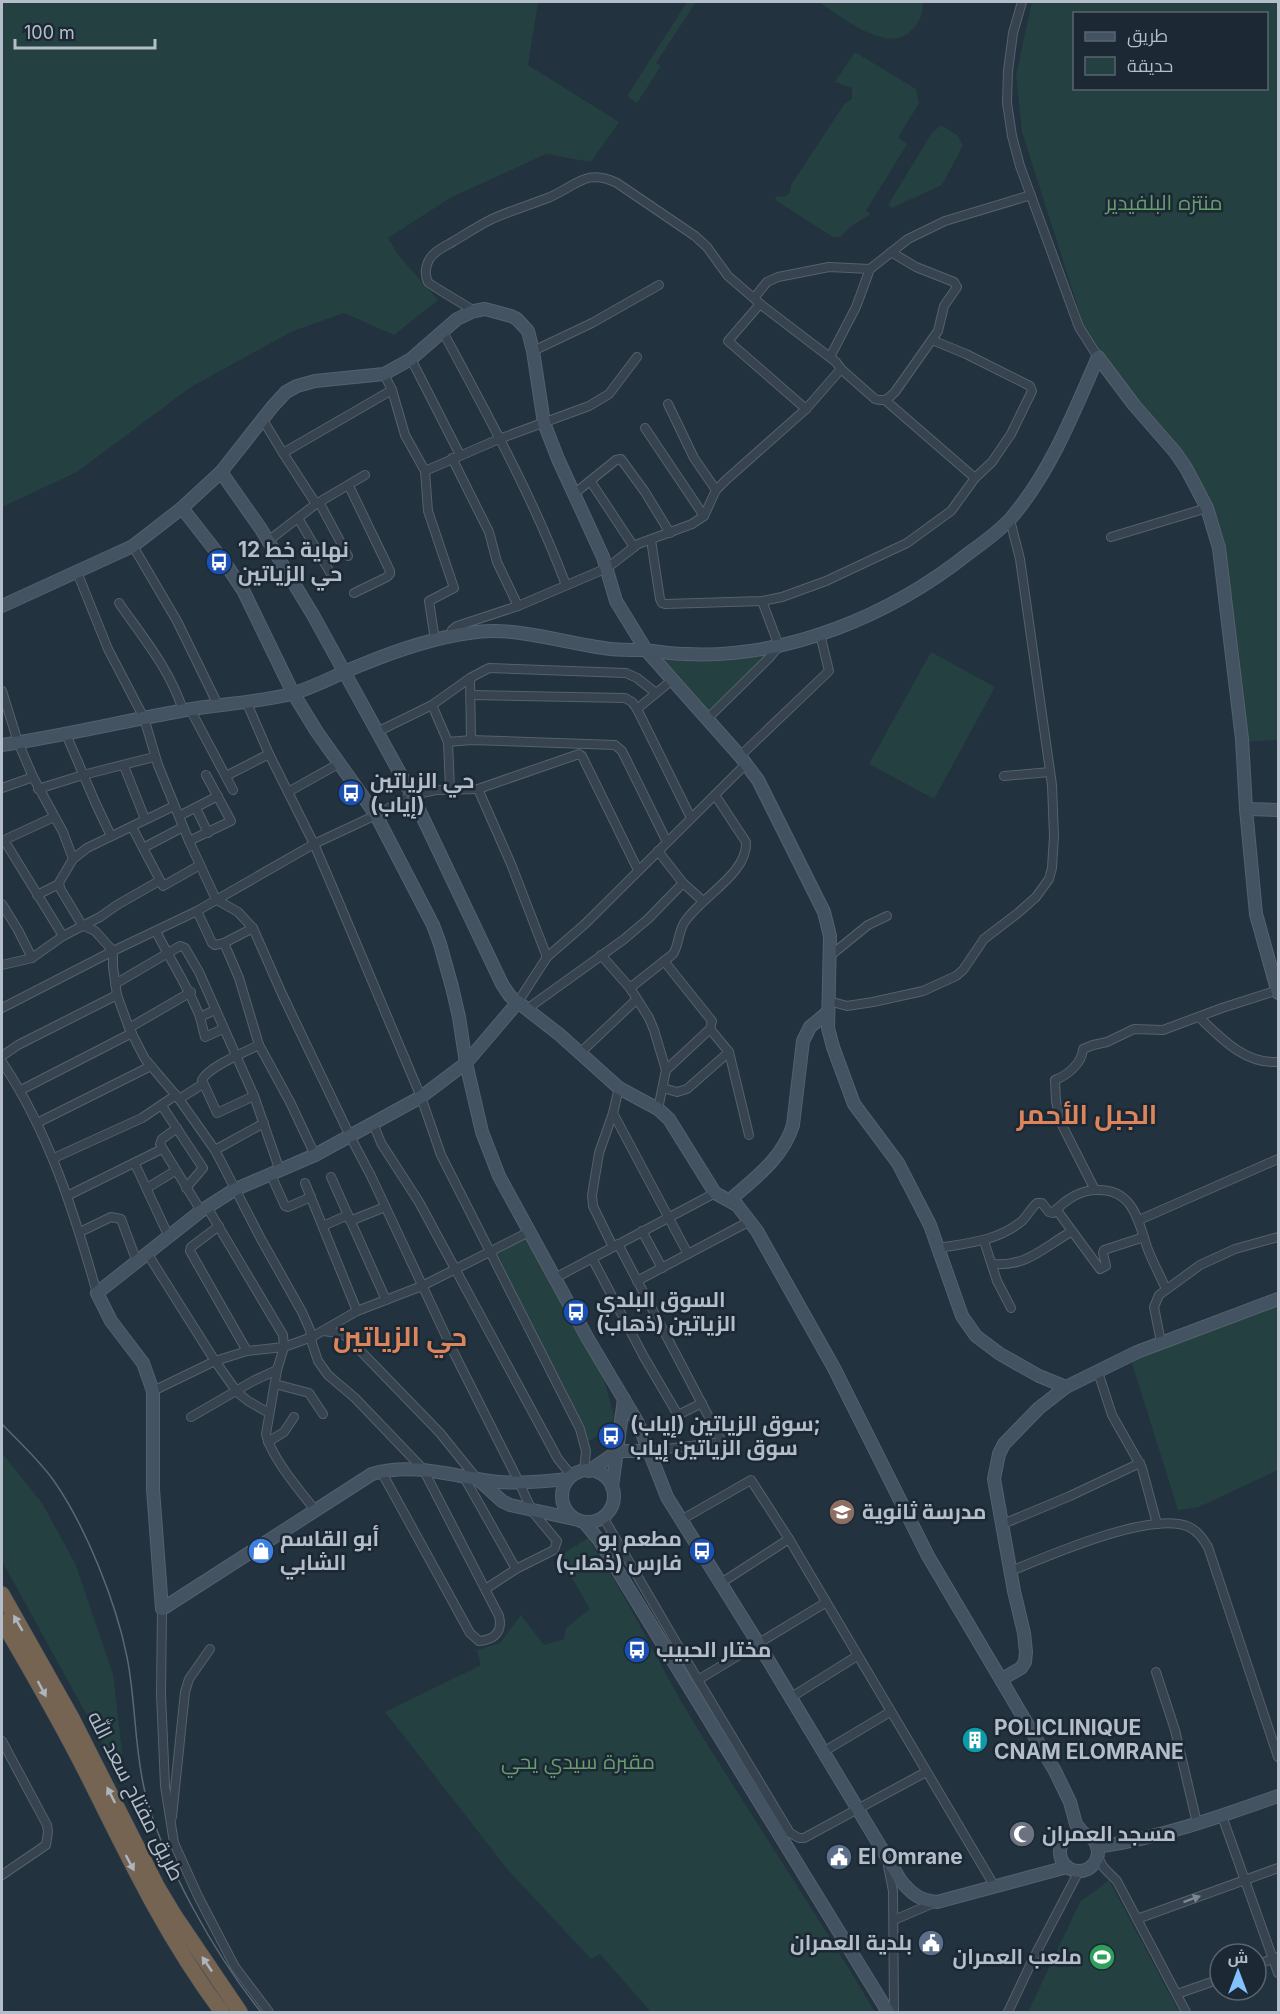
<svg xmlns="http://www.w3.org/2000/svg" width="1280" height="2014" viewBox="0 0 1280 2014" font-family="Inter,Cairo,sans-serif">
  <rect width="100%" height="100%" fill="#22323f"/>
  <g fill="#244040" fill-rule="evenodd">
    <path d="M2 2H538L528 65 619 122 591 162 546 154 450 198 388 238 399 256 438 300 394 335 344 313 291 332 191 387 77 472 2 507Z"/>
    <path d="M687 2H696L656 63 661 66 637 103 627 96Z"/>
    <path d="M818 2H923C923 14 920 22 911 31 886 55 840 15 818 2Z"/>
    <path d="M1032 2H1278V740L1245 742 1210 510 1081 329 1080 314 1022 132 1016 75ZM1074 14H1266V88H1074Z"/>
    <path d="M855 52 916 89 919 103 898 138 907 144 866 211 871 214 853 225 840 237H833L775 200 777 196 784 197 790 193 791 185 845 103 852 99V88L835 82Z"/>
    <path d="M941 125 957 135 963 145 942 185 892 208 888 205 931 134Z"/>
    <path d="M772 649 707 714 655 656Z"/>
    <path d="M931 652 995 687 934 799 869 764Z"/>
    <path d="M526 1236 604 1379 614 1415 611 1429 589 1441 492 1252Z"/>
    <path d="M1278 1303V1470L1199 1507 1178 1510 1130 1357Z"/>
    <path d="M2 1453 42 1503 75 1563 113 1674 126 1786 2 1561Z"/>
    <path d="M588 1538C628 1597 657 1662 694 1723 754 1820 817 1914 875 2012H651L600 1954 591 1959 508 1870 385 1712 481 1665 477 1650 500 1643 521 1615 544 1645 564 1639 566 1628 590 1609 559 1556Z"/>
    <path d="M1109 1880 1179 2012H1028L1080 1902Z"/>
  </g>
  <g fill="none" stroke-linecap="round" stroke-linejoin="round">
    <defs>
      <g id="street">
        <path d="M1022 2 1013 33 1008 71 1007 103 1012 136 1020 166 1079 327 1098 357"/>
        <path d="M754 298 767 282 778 277 829 267 870 269 908 239 945 221 1031 195"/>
        <path d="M760 304 728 341 806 409"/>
        <path d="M443 332C487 414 533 497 566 585"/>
        <path d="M533 351 592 323 659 285"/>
        <path d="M830 357 856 307 870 269"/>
        <path d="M411 359 460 455"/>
        <path d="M841 369 875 399C885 402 888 399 895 392L938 331 944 306 957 287 954 282 916 267 891 252"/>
        <path d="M384 374 392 390 405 435 425 471 499 439 589 406 609 394 637 357"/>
        <path d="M885 400 975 478"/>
        <path d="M668 404 694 458 716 490"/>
        <path d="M263 420 283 453 392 390"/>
        <path d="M645 428 704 516"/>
        <path d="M283 453 316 504"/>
        <path d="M452 458 489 532 497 562 518 606"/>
        <path d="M425 471 428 511 454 588 429 601 435 640"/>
        <path d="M591 482 634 547"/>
        <path d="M349 486 390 571V574L387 577 354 593"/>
        <path d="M575 493 616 460 621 459 645 492 670 533"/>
        <path d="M319 502 348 556"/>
        <path d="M298 518 331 574"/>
        <path d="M1111 537 1207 508"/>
        <path d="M651 540 660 599 662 603 665 604 762 601 782 597 826 581 907 543 951 511 975 478 992 462 1011 434 1032 391 1030 386 966 354 932 340"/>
        <path d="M268 541 316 504 365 475"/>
        <path d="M133 546 177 621 218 705"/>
        <path d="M77 572 108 649 144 718 158 765 189 841 214 895 217 900 238 912 253 928 282 994 350 1136 371 1176 452 1349 519 1482 532 1511 557 1541 554 1550 516 1569 487 1588"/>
        <path d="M119 603C144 639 169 668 183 710"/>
        <path d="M453 636 452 630 457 626 518 606 607 568 638 544 692 524 704 516 716 490 726 480 806 409 841 369 836 362 764 307 728 276 707 247 695 236 617 183C587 168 577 185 550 197 530 205 509 211 490 220 478 226 466 234 454 241 448 245 440 248 435 253 427 259 423 272 428 282 430 285 467 306 474 311"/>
        <path d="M470 678 471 740"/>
        <path d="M2 691 18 742 33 777 63 832 73 859 60 881 59 884 61 890 82 925 95 931 113 951V967L117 995 129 1028 145 1059 179 1099 215 1150 261 1239 302 1312 310 1330 312 1343 318 1361 328 1375 355 1398 423 1469 499 1616C503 1632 494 1640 479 1641L470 1633 381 1471"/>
        <path d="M471 695 625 698 632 702 637 709 691 818"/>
        <path d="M246 701 269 754 314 844 338 900 421 1097 441 1155 580 1429 586 1451 584 1471"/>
        <path d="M432 705 448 742 450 789"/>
        <path d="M190 709 233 790"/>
        <path d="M637 709 672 680"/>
        <path d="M707 719 769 658 779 646 762 601"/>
        <path d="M377 732 432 705 470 678 489 668 626 673 637 678 656 693"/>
        <path d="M66 734 95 802 111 836"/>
        <path d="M448 742 471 740 615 745 622 751 667 842"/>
        <path d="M740 756 829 671 820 634"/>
        <path d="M124 766 145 819"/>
        <path d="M226 776 269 754"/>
        <path d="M1004 776 1050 772"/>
        <path d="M2 788 33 777"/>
        <path d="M38 789 83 775 154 757"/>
        <path d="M478 789 511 864 547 957"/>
        <path d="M288 792 340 763"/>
        <path d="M196 808 208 833"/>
        <path d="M179 816 218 796"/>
        <path d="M132 827 163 886 200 865"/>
        <path d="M4 840 63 936"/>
        <path d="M2 841 54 817"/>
        <path d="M189 841 231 821 206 775"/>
        <path d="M143 848 183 827"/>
        <path d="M658 851 683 883 703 901"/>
        <path d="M73 859 87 848 174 806"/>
        <path d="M37 895 59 884"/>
        <path d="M2 904 18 930 32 958"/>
        <path d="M197 911 212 943 215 945 224 943 253 928"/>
        <path d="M156 931C170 960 188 986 200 1017L215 1010"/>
        <path d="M224 943 239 978 259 1045 290 1102 315 1155"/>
        <path d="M601 955 630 988 649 1018 654 1030 666 1070 658 1109"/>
        <path d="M831 955 868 925 887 916"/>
        <path d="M664 961 712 1021 710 1029 666 1070"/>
        <path d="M2 965 32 958 63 936 100 917 117 905 159 881"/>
        <path d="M115 984 180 946 185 948 199 972 254 1096 280 1171"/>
        <path d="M630 988 673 954C679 945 678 933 684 923 700 897 748 874 746 842L715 795"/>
        <path d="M829 1001 847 1006 873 1002 923 991 956 976 963 970 984 939 1018 913 1036 897 1049 879 1052 868 1054 836 1052 785 1020 559 1010 520"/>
        <path d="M518 1002 547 957 585 924 746 764"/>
        <path d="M2 1008 113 951 197 911 314 844 376 815 412 795 436 790 478 789 579 754 582 756 638 870"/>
        <path d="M527 1009 623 940 648 919 683 883"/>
        <path d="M200 1017 205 1037 223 1029"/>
        <path d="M1199 1017C1222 1039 1245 1064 1278 1062"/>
        <path d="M129 1028 191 992"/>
        <path d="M710 1029 729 1052 749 1135"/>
        <path d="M580 1053 636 1000"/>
        <path d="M2 1056 18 1045 117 995"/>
        <path d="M2 1062C49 1132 74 1212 97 1293"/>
        <path d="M663 1088 677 1092 687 1089 729 1052"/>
        <path d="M21 1090 132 1033"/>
        <path d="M254 1096 217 1113 202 1080C208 1067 245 1052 259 1045"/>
        <path d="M179 1099 203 1084"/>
        <path d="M162 1106 203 1168 186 1188"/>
        <path d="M613 1113 688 1254"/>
        <path d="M37 1123 151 1066"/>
        <path d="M373 1123 381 1143 419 1202 558 1459 572 1476"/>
        <path d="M177 1128 162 1139 160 1144 201 1211"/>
        <path d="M215 1150 264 1123"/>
        <path d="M54 1158 142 1118 176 1095"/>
        <path d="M135 1164 169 1237"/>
        <path d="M271 1175 285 1206 288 1207 311 1197"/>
        <path d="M331 1177 386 1300"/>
        <path d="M305 1183 357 1311"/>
        <path d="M147 1188 175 1171"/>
        <path d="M1095 1190 1060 1121 1056 1101 1055 1080C1068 1075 1082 1063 1083 1049L1093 1045 1107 1042 1134 1029 1163 1030 1222 1008 1278 990"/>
        <path d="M67 1196 162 1149"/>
        <path d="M207 1207 283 1335 284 1347 277 1370 266 1434C271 1457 300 1491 315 1510"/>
        <path d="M1056 1209 1100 1269 1106 1266 1103 1253 1104 1250 1144 1237"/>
        <path d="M1139 1220 1278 1159"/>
        <path d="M350 1221 385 1207"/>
        <path d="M219 1226 191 1247 190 1251 247 1351"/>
        <path d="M323 1226 348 1215"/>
        <path d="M642 1231 662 1268"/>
        <path d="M80 1232 111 1217 121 1219 137 1262"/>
        <path d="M984 1241 997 1281 1011 1308"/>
        <path d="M618 1244 722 1442 650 1451"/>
        <path d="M613 1247 593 1206 592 1195 599 1153 613 1113 619 1088"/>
        <path d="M939 1248C968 1243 998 1241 1022 1221 1028 1215 1031 1208 1037 1203H1042L1049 1212 1053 1213C1065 1200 1079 1190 1097 1190 1133 1189 1138 1220 1147 1247 1152 1261 1160 1275 1166 1289"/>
        <path d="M147 1253 215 1361 237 1392 248 1401 269 1413"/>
        <path d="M592 1258 644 1357 678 1415 702 1403"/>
        <path d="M992 1264C1027 1267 1042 1248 1071 1232"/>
        <path d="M555 1278 715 1193"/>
        <path d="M637 1281 750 1221"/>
        <path d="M323 1331 339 1333 347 1337 440 1433 477 1479"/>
        <path d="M1161 1342 1154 1307 1159 1295 1200 1265 1235 1249 1278 1237"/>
        <path d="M1098 1372 1112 1415 1142 1468 1157 1524"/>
        <path d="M275 1384 309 1393 323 1414"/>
        <path d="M153 1391 215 1361 247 1351 284 1347 312 1337 357 1311 422 1286 529 1232"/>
        <path d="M191 1417 253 1381 277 1370"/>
        <path d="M268 1442 284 1432 294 1417"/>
        <path d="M464 1477 516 1569"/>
        <path d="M603 1517 698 1680 790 1833 799 1838H804L926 1772"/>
        <path d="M681 1520 751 1480 789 1539 995 1887"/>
        <path d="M1003 1524 1070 1496 1140 1463"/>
        <path d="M1011 1571C1048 1556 1152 1510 1189 1527 1198 1531 1203 1539 1208 1547L1278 1757"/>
        <path d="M721 1583 789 1539"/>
        <path d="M162 1609 161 1694 165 1786 174 1843 198 1896 235 1967 269 2012"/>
        <path d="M1156 1672 1175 1730 1197 1823"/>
        <path d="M698 1680 825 1603"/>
        <path d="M790 1698 857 1656"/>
        <path d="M2 1741 47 1825 48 1832 46 1845 2 1875"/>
        <path d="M823 1752 890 1712"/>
        <path d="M1222 1816 1278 1973"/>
        <path d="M172 1817 185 1692 189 1679 210 1649"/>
        <path d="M1097 1856 1104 1868 1117 1881 1186 2012"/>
        <path d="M888 1866 893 1891 894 2012"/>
        <path d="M1137 1919 1278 1868"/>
        <path d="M894 1920 936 1902"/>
        <path d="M1256 1965 1278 1957"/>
        <path d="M1177 1994 1220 1979"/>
        <path d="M1008 2012 1033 1959 1079 1871"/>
      </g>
      <g id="secondary">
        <path d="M221 472 261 529 313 615 412 795 502 984 510 996 560 1035 619 1088 658 1109 669 1119 715 1193 737 1205 757 1231 834 1368 928 1556 1055 1771 1070 1802 1076 1824 1084 1834"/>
        <path d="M182 508 225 563 243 590 293 693 317 732 376 815 433 925 440 944 452 987 459 1017 466 1063 482 1132 499 1176 588 1339 638 1423 667 1497 758 1643 901 1881C912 1894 919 1900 937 1902L1067 1867"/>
        <path d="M2 606 133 546 182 508 221 472 273 406 286 392 297 386 315 381 384 374 411 359 457 319 474 311 485 309 511 316 517 319 528 331 533 351 544 423 558 459 603 557 616 601 646 650 740 756 758 780 824 912 830 936 828 1028 833 1047 854 1104 898 1163 930 1225 962 1316 976 1336 1000 1354 1039 1376 1066 1387"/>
        <path d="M2 745C62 736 120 722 180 711 217 704 255 703 291 694 315 687 338 674 361 665 395 651 432 638 469 633 517 625 564 644 611 649 621 650 632 650 642 650 657 651 671 654 686 654 787 659 891 615 969 553 984 542 1000 531 1012 517 1051 471 1074 412 1098 357L1134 405 1175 452 1186 468 1207 508 1219 548 1242 739 1246 809 1256 914 1278 993"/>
        <path d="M1246 809 1278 810"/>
        <path d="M518 1002 466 1063 421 1097 315 1155 234 1190 201 1211 97 1293 111 1321 143 1363 153 1391V1489L162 1609 372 1474C415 1461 457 1478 499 1482 522 1484 546 1481 568 1479"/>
        <path d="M730 1200C755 1178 783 1158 793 1125L803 1041 810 1027 828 1012"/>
        <circle cx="588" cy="1496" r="26"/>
        <path d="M589 1471 618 1451H650"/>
        <path d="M479 1480 502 1501 510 1505 574 1519"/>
        <path d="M612 1487 624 1399"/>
        <path d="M584 1522 599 1540 888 2012"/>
        <path d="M1002 1679 1021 1668 1025 1662 1026 1652 1024 1633 1014 1591 994 1479 999 1454 1004 1444 1039 1408 1066 1387 1137 1352 1278 1299"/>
        <circle cx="1079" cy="1852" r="19"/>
        <path d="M1097 1847C1160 1838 1219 1817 1278 1796"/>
      </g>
      <g id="highway">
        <path d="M2 1594 72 1718 157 1886 175 1916 240 2012"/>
        <path d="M2 1621C32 1672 61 1723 88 1776 128 1857 167 1939 222 2012"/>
      </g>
    </defs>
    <use href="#street" stroke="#55616d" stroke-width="10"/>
    <use href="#secondary" stroke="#55616d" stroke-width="14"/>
    <use href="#highway" stroke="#424e5a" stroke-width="16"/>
    <use href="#street" stroke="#37434f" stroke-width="8"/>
    <use href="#secondary" stroke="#445362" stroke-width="12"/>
    <use href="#highway" stroke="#766453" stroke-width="15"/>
    <path stroke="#586876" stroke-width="1.5" d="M2 1424C19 1442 39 1460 54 1481 86 1527 116 1602 127 1657 136 1702 134 1748 145 1792 163 1863 215 1955 261 2012"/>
  </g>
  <defs><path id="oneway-solid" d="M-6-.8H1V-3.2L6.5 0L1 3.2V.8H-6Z" transform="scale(1.5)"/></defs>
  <g fill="#adb5be">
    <use href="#oneway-solid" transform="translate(18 1623) rotate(-120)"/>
    <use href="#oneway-solid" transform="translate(42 1689) rotate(62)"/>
    <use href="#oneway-solid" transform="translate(111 1795) rotate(-117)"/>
    <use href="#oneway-solid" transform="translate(130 1863) rotate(62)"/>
    <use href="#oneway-solid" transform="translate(207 1964) rotate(-124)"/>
  </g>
  <use fill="#7b8793" href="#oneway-solid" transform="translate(1192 1899) rotate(-20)"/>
  <defs>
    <symbol id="bus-disc" viewBox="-11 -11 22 22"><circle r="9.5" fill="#1a4fb4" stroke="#1c2834"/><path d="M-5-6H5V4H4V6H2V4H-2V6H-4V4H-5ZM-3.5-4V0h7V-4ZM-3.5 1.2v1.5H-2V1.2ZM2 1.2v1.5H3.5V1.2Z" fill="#fff"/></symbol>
    <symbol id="school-disc" viewBox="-11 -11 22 22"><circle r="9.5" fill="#8d6e63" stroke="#1c2834"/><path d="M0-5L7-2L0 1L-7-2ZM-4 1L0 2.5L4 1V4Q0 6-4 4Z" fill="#fff"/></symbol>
    <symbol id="shop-disc" viewBox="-11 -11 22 22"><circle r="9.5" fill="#3f7fe0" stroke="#1c2834"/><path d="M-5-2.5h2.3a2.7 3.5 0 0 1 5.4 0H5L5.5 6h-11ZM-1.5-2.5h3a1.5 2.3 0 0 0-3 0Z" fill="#fff"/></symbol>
    <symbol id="building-disc" viewBox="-11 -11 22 22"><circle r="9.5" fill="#0f9aa8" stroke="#1c2834"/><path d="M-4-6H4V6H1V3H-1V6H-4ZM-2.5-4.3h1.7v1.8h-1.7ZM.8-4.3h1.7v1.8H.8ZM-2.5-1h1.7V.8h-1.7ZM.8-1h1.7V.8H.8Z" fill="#fff"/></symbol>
    <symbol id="mosque-disc" viewBox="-11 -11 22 22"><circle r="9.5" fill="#6b7280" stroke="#1c2834"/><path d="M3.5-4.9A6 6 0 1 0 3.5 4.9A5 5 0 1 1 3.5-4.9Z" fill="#fff"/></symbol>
    <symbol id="civic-disc" viewBox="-11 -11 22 22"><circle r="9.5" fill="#5c6f8a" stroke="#1c2834"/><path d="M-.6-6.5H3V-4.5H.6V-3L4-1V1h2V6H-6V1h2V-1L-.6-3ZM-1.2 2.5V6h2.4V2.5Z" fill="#fff"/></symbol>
    <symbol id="stadium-disc" viewBox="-11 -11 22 22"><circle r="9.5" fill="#2e9e5b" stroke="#1c2834"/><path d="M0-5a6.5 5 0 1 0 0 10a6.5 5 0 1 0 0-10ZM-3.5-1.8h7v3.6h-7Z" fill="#fff"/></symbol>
  </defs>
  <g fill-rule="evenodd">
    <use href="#bus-disc" x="204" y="547" width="30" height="30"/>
    <use href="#bus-disc" x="336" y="778" width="30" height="30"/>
    <use href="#bus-disc" x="561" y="1297" width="30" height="30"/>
    <use href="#bus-disc" x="596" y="1421" width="30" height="30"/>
    <use href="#school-disc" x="827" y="1497" width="30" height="30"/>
    <use href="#shop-disc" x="246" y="1536" width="30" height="30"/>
    <use href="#bus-disc" x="687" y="1536" width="30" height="30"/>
    <use href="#bus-disc" x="622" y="1635" width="30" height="30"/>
    <use href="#building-disc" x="960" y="1725" width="30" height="30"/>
    <use href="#mosque-disc" x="1007" y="1819" width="30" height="30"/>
    <use href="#civic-disc" x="824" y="1842" width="30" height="30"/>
    <use href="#civic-disc" x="916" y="1928" width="30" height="30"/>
    <use href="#stadium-disc" x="1087" y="1942" width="30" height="30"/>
  </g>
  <g text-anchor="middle" stroke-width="5" stroke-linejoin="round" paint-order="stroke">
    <g font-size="21" fill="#689d6e" stroke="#1c2834">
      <text x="1164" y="210">منتزه البلفيدير</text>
      <text x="578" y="1769">مقبرة سيدي يحي</text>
    </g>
    <g font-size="21" font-weight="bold" fill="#b3beca" stroke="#1c2834" text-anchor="start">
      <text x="238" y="557">نهاية خط 12<tspan x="238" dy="24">حي الزياتين</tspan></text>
      <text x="370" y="788">حي الزياتين<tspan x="370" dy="24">(إياب)</tspan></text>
      <text x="596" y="1307">السوق البلدي<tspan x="596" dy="24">الزياتين (ذهاب)</tspan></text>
      <text x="630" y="1431">سوق الزياتين (إياب);<tspan x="630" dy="24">سوق الزياتين إياب</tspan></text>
      <text x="862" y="1519">مدرسة ثانوية</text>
      <text x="280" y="1546">أبو القاسم<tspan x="280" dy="24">الشابي</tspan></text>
      <text x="682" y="1546" text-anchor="end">مطعم بو<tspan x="682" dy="24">فارس (ذهاب)</tspan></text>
      <text x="656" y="1657">مختار الحبيب</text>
      <text x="994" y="1735">POLICLINIQUE<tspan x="994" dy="24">CNAM ELOMRANE</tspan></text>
      <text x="1042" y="1841">مسجد العمران</text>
      <text x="858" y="1864">El Omrane</text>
      <text x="912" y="1950" text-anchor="end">بلدية العمران</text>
      <text x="1082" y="1964" text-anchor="end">ملعب العمران</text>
    </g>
    <g font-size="21" fill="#b3beca" stroke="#1c2834">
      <text transform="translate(136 1796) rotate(63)" y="7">طريق مفتاح سعد الله</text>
    </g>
    <g font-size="27" font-weight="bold" fill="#dc855c" stroke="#1c2834">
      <text x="1087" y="1124">الجبل الأحمر</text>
      <text x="400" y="1346">حي الزياتين</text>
    </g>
  </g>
  <rect width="1280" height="2014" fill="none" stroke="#b3beca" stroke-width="6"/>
  <rect x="1073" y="12" width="195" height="78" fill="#1c2834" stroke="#586470" stroke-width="1.5"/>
  <rect x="1085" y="32" width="30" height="9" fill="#445362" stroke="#586470" stroke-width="1.5"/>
  <text x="1127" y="42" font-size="18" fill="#b3beca">طريق</text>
  <rect x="1085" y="57" width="30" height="18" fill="#244040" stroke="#586470" stroke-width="1.5"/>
  <text x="1127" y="72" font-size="18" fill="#b3beca">حديقة</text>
  <g transform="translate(1238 1972)"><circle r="28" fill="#1c2834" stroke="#586470" stroke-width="1.5"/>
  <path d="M0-4.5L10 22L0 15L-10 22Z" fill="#83c1ff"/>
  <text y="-9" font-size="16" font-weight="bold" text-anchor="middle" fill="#b3beca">ش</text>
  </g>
  <path d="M15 39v9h140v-9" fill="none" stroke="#b3beca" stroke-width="3"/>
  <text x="24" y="39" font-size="18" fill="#b3beca" stroke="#1c2834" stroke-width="4.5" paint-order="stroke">100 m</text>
</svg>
